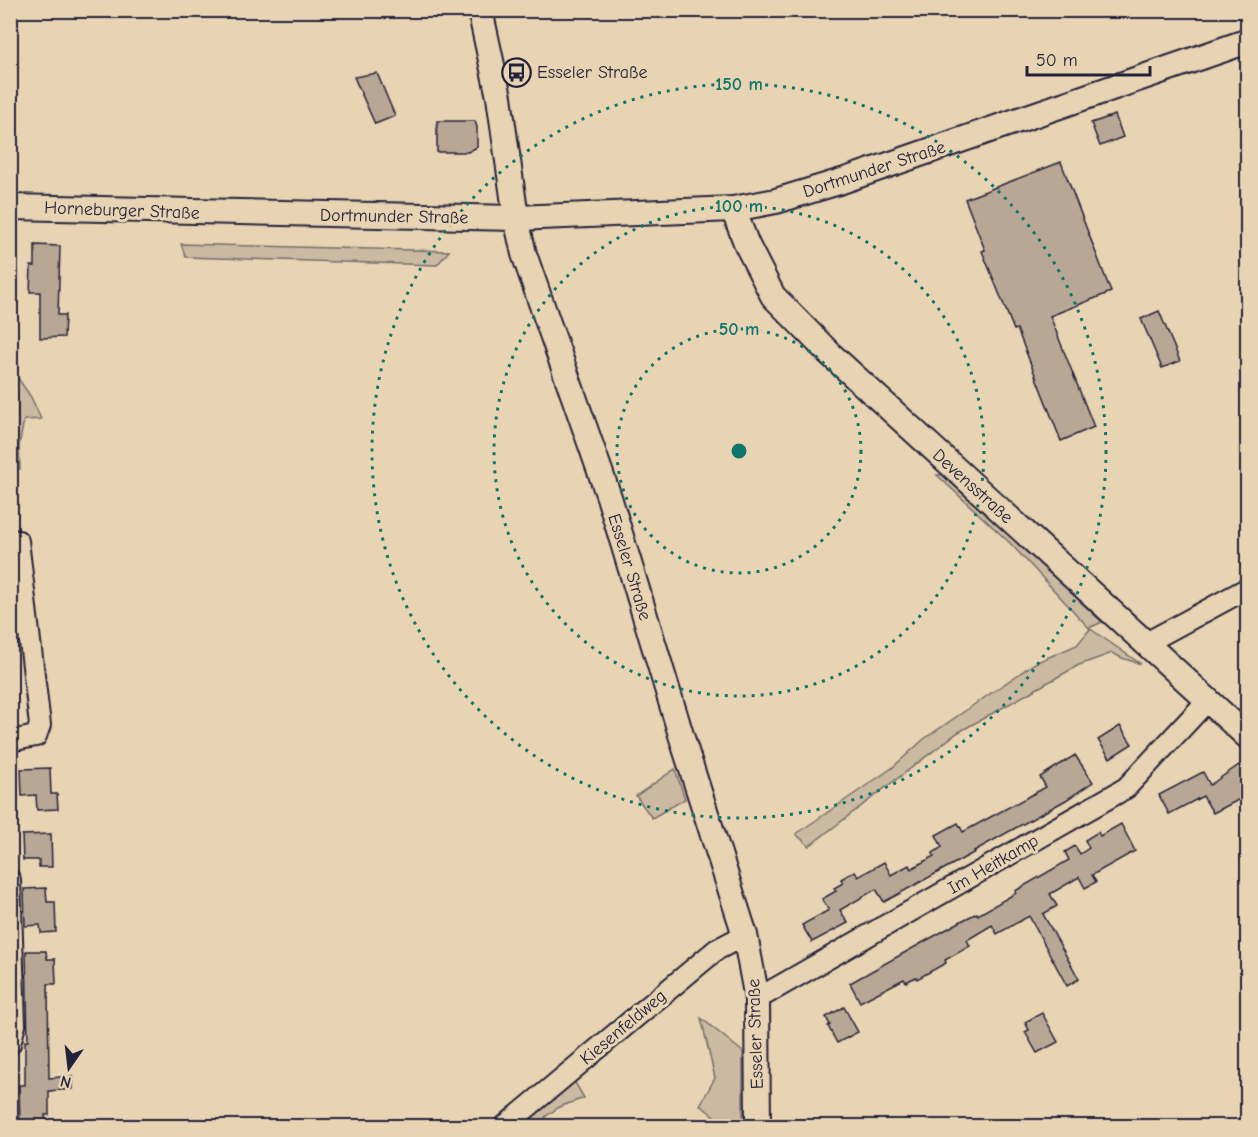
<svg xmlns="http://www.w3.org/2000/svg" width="1258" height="1137" viewBox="0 0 1258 1137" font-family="'Comic Neue',sans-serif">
  <rect width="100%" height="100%" fill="#e8d3b2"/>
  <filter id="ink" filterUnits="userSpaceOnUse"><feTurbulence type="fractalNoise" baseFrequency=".0167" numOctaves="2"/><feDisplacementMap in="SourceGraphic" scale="12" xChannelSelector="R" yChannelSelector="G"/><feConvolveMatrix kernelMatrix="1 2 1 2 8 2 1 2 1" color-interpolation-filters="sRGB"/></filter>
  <g filter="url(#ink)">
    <g fill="#cbbaa1" stroke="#766e6e" stroke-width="1.5">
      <path d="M181 244 449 251 437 265 186 257Z"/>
      <path d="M11 368 31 397 41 419 24 420 19 446 20 469H11Z"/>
      <path d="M945 474 1102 622 1089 628 1141 664 1122 658 1112 653 1079 665 957 733 809 846 796 834 892 768 924 739 1035 663 1077 645 1090 629 1010 543 937 475Z"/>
      <path d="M675 769 685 799 652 818 636 796Z"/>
      <path d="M701 1018 743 1052V1126H723V1123L700 1105 715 1078Z"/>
      <path d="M573 1079 584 1098 559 1107 545 1117 551 1126H516Z"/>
      <path d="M711 1124V1126H565Z"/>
    </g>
    <g fill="#b7a794" stroke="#22223b" stroke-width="1.5">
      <path d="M377 73 395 116 375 124 354 77Z"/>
      <path d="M1115 115 1123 137 1100 146 1091 123Z"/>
      <path d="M437 121H475L477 127V147L468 152H437Z"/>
      <path d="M1061 162 1111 292 1050 316 1094 427 1061 441 1017 329 1014 330 982 251 985 250 965 199Z"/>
      <path d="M35 245 60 246 58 315H65L64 337 40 338V292H30L31 266H35Z"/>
      <path d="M1159 311 1180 361 1162 368 1141 319Z"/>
      <path d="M1120 726 1132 744 1110 758 1098 740Z"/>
      <path d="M1075 755 1093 782 1066 800 974 851 975 852 884 902 876 889 840 910 848 923 812 942 802 925 829 910 822 899 836 891 834 888 843 883 841 879 855 871 858 877 884 862 891 875 909 865 911 869 934 856 933 853 942 847 936 835 958 823 963 832 1046 787 1040 777Z"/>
      <path d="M1239 765 1248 776V795L1213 813 1203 796 1169 814 1159 795 1203 772 1210 785Z"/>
      <path d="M50 768 51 794H57L58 809 37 810 36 795 22 796 21 769Z"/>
      <path d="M1121 824 1135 851 1092 875 1096 882 1085 888 1079 877 1050 894 1057 906 1043 914 1079 979 1067 986 1029 916 997 934 992 925 967 940 970 946 945 960 946 963 917 979 916 977 906 982 904 979 860 1002 850 983 965 919 977 913 978 915 1016 893 1015 891 1069 860 1065 852 1075 846 1080 854 1089 848 1085 840 1098 832 1100 836Z"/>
      <path d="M51 834 52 867H39V860H23L22 835Z"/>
      <path d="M46 888 47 902H55L56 932 41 933 40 925 25 926 24 889Z"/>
      <path d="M26 951H46L47 959H55L56 984H48L49 1078 72 1076 73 1089 49 1091V1115H45L46 1126H20L19 1085H25V1041H28Z"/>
      <path d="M844 1007 858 1032 837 1043 828 1026 830 1025 826 1017Z"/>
      <path d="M1042 1013 1058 1042 1037 1053 1025 1032 1029 1030 1025 1022Z"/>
    </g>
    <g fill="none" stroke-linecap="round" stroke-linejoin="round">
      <defs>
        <g id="minor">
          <path d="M10 540 18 541 40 725 36 736 10 741"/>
          <path d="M1146 643 1248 588"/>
          <path d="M10 880 15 1025 10 1044"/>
          <path d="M757 999 1126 788 1207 701"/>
          <path d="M505 1126 716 950 745 935"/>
        </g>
        <g id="major">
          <path d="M480 10 499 97 516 218 524 254 609 497 685 748 745 935 757 999 758 1126"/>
          <path d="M10 207 516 218 733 209 776 201 842 181 1248 41"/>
          <path d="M733 209 747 245 773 296 829 353 1248 737"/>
        </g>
      </defs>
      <use href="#minor" stroke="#22223b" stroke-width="24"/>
      <use href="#major" stroke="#22223b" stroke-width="28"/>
      <use href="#minor" stroke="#e8d3b2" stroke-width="20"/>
      <use href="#major" stroke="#e8d3b2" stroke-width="24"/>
    </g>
  </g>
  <g fill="none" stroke="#0f766e" stroke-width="3" stroke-dasharray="3 6">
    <circle cx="739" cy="451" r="122"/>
    <circle cx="739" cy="451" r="245"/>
    <circle cx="739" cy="451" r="367"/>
  </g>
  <defs>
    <symbol id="bus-ring" viewBox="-11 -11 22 22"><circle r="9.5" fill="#e8d3b2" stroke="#22223b" stroke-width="1.5"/><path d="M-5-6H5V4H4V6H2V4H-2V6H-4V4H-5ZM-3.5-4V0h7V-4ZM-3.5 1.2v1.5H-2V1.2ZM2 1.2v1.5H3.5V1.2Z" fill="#22223b"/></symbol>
  </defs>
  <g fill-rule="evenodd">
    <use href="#bus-ring" x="500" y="56" width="33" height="33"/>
  </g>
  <g text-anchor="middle" stroke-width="6" stroke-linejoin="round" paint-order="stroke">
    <g font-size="18" fill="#22223b" stroke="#e8d3b2" text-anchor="start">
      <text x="537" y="78">Esseler Straße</text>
    </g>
    <g font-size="18" fill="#22223b" stroke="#e8d3b2">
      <text transform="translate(874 169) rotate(-18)" y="6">Dortmunder Straße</text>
      <text transform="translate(122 210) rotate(2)" y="6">Horneburger Straße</text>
      <text transform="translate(394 216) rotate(1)" y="6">Dortmunder Straße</text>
      <text transform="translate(973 486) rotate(42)" y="6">Devensstraße</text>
      <text transform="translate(630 567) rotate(73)" y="6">Esseler Straße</text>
      <text transform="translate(993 864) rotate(-30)" y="6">Im Heitkamp</text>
      <text transform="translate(623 1027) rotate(-40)" y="6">Kiesenfeldweg</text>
      <text transform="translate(755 1034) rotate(-92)" y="6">Esseler Straße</text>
    </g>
  </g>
  <circle cx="739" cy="451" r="9" fill="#0f766e" stroke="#e8d3b2" stroke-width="3"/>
  <g font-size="18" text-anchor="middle" font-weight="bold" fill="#0f766e" stroke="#e8d3b2" stroke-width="6" stroke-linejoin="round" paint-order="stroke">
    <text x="739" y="90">150 m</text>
    <text x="739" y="212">100 m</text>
    <text x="739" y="335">50 m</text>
  </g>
  <rect width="1258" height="1137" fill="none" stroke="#e8d3b2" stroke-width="36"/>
  <rect x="18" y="18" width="1222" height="1101" fill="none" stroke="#22223b" stroke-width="2" filter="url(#ink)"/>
  <g transform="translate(69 1068) rotate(194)" stroke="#e8d3b2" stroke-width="4.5" paint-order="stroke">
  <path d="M0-4.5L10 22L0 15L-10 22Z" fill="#22223b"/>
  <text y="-9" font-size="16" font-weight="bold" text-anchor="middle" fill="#22223b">N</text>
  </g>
  <path d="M1027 66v9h123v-9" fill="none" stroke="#22223b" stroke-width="3"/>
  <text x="1036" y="66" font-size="18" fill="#22223b" stroke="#e8d3b2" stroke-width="4.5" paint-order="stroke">50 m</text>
</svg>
